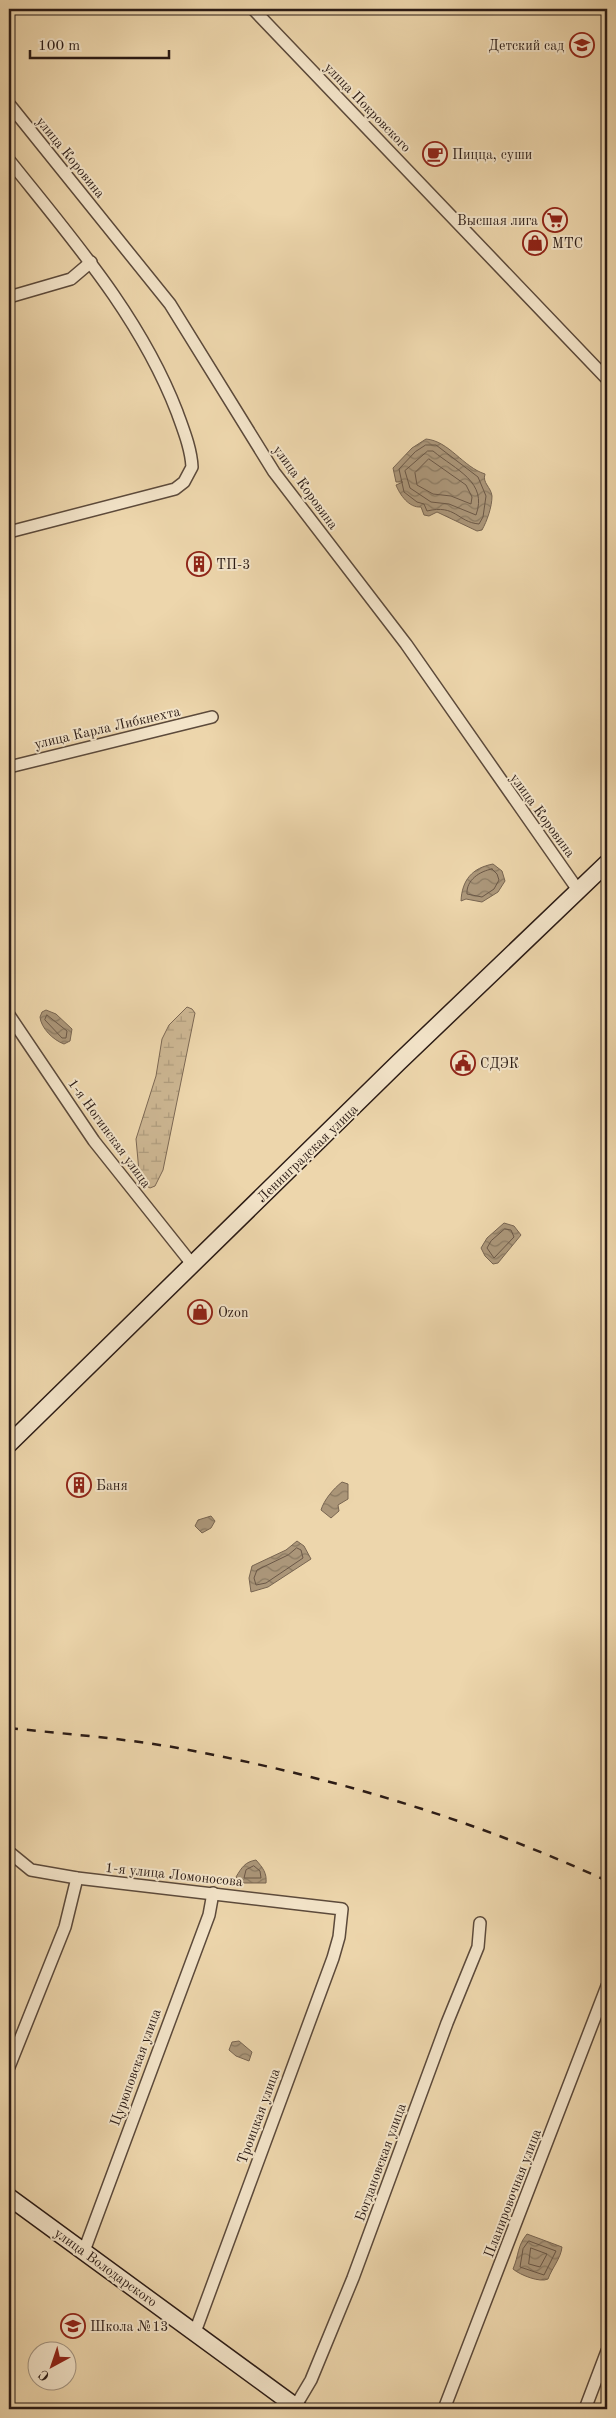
<svg xmlns="http://www.w3.org/2000/svg" width="616" height="2418" viewBox="0 0 616 2418" font-family="'Old Standard TT',serif">
  <defs>
    <pattern id="wetland-marsh" width="20" height="14" patternUnits="userSpaceOnUse" patternTransform="scale(1.25)"><rect width="20" height="14" fill="#ccb692"/><path d="M1 5h8M5 5V1M11 12h8M15 12V8" fill="none" stroke="#af9c7d"/></pattern>
    <pattern id="water-waves" width="16" height="10" patternUnits="userSpaceOnUse" patternTransform="scale(1.25)"><rect width="16" height="10" fill="#ab9679"/><path d="M0 5q4-4 8 0t8 0" fill="none" stroke="#8b7a62"/></pattern>
  </defs>
  <rect width="100%" height="100%" fill="#edd6ac"/>
  <filter id="stains"><feTurbulence type="fractalNoise" baseFrequency=".004" numOctaves="4"/><feColorMatrix values="0 0 0 0 .2 0 0 0 0 .09 0 0 0 0 .02 0 0 0 .5 -.17"/></filter>
  <radialGradient id="worn" r=".72"><stop offset=".6" stop-color="#630" stop-opacity="0"/><stop offset="1" stop-color="#630" stop-opacity=".3"/></radialGradient>
  <path fill="url(#wetland-marsh)" stroke="#7c6854" d="M187 1007 192 1009 195 1013 163 1170 155 1186 150 1188 140 1182 136 1139 156 1076 162 1039 169 1025Z"/>
  <g fill="url(#water-waves)" stroke="#786551">
    <path d="M426 439C449 441 463 467 485 474 482 483 491 487 492 496 492 507 487 521 482 530L477 531 437 512 429 516 424 515 421 507C409 508 400 495 396 485L403 482H396L393 468 412 448Z"/>
    <path d="M493 864 502 871 505 881 498 892 482 902 466 899 461 901C462 880 472 868 493 864Z"/>
    <path d="M46 1010 56 1014 72 1029 70 1041 64 1044C53 1040 41 1028 40 1017L42 1012Z"/>
    <path d="M504 1223 514 1226 521 1235 498 1263 493 1264 485 1256 481 1248 487 1238Z"/>
    <path d="M342 1482 348 1484V1499L338 1505 339 1511 331 1518 321 1510C324 1500 333 1489 342 1482Z"/>
    <path d="M211 1516 215 1521 211 1528 202 1533 195 1526 198 1520Z"/>
    <path d="M297 1541 304 1546 311 1559 268 1587 251 1592 249 1578 252 1566 286 1550Z"/>
    <path d="M256 1860C263 1868 267 1873 266 1883H241L236 1877C242 1867 245 1862 256 1860Z"/>
    <path d="M239 2041 252 2052 249 2061 236 2056 229 2050 232 2042Z"/>
    <path d="M527 2234 562 2247C561 2258 552 2268 548 2279 540 2283 520 2275 513 2269 519 2255 517 2246 527 2234Z"/>
  </g>
  <g fill="none" stroke-linecap="round" stroke-linejoin="round">
    <g stroke="#6b5847" stroke-width="1">
      <path d="M426 445H436L478 477 486 496 483 517 479 524C457 522 456 504 427 511L424 504 417 502 404 492 399 469 415 452Z"/>
      <path d="M428 451H433C456 470 488 482 476 515L449 504 431 502 410 488 405 471Z"/>
      <path d="M429 459 466 485 472 497 471 504 451 496 433 494 417 485 415 473Z"/>
      <path d="M492 869 497 874 499 880 494 889 482 897 467 894C466 880 480 871 492 869Z"/>
      <path d="M47 1015 67 1031 66 1038H62L45 1020Z"/>
      <path d="M505 1229 511 1230 514 1237 494 1258 487 1248 491 1241Z"/>
      <path d="M297 1548 301 1550 303 1558 266 1583 256 1585 254 1578 257 1570 288 1555Z"/>
      <path d="M254 1866 260 1871 261 1878H244L246 1870Z"/>
      <path d="M529 2241 556 2251 544 2275 520 2267 523 2249Z"/>
      <path d="M531 2248 547 2254 540 2267 529 2264Z"/>
    </g>
    <defs>
      <g id="street">
        <path d="M253 9 607 379"/>
        <path d="M9 104 170 304 274 472 406 644 578 890"/>
        <path d="M9 160C72 239 140 316 177 412 183 429 191 448 192 467L184 482 175 489 9 532"/>
        <path d="M9 297 71 279 91 262"/>
        <path d="M9 767 212 717"/>
        <path d="M9 1015 94 1141 192 1264"/>
        <path d="M9 1852 31 1870 77 1878 342 1909 339 1937 333 1958 195 2332"/>
        <path d="M9 2067 65 1927 77 1878"/>
        <path d="M84 2251 209 1915 213 1893"/>
        <path d="M295 2407 311 2380 353 2278 447 2023 478 1947 480 1923"/>
        <path d="M444 2409 607 1986"/>
        <path d="M585 2409 607 2351"/>
      </g>
      <g id="secondary">
        <path d="M9 1444 398 1063 607 863"/>
        <path d="M9 2197 299 2409"/>
      </g>
    </defs>
    <use href="#street" stroke="#5c4a3b" stroke-width="14"/>
    <use href="#secondary" stroke="#2b1b15" stroke-width="19"/>
    <use href="#street" stroke="#f3e4c9" stroke-width="11"/>
    <use href="#secondary" stroke="#f3e4c9" stroke-width="16"/>
    <path stroke="#2b1b15" stroke-width="2.5" stroke-dasharray="9 9" stroke-linecap="butt" d="M9 1728C65 1734 122 1738 178 1748 325 1775 471 1818 607 1881"/>
  </g>
  <defs>
    <symbol id="school-ring" viewBox="-11 -11 22 22"><circle r="9.5" fill="#f3e4c9" stroke="#8f2418" stroke-width="1.5"/><path d="M0-5L7-2L0 1L-7-2ZM-4 1L0 2.5L4 1V4Q0 6-4 4Z" fill="#8f2418"/></symbol>
    <symbol id="cafe-ring" viewBox="-11 -11 22 22"><circle r="9.5" fill="#f3e4c9" stroke="#8f2418" stroke-width="1.5"/><path d="M-5.5-4.5H6V0H3Q3 3.5 0 3.5H-2.5Q-5.5 3.5-5.5 0ZM3-3.2v2h1.7v-2ZM-6 4.5H4V6H-6Z" fill="#8f2418"/></symbol>
    <symbol id="supermarket-ring" viewBox="-11 -11 22 22"><circle r="9.5" fill="#f3e4c9" stroke="#8f2418" stroke-width="1.5"/><path d="M-6-5.5h2.5l.6 2H6L4.5 2H-2.5L-4.4-4H-6ZM-1.5 3.2a1.3 1.3 0 1 0 .1 0ZM3 3.2a1.3 1.3 0 1 0 .1 0Z" fill="#8f2418"/></symbol>
    <symbol id="shop-ring" viewBox="-11 -11 22 22"><circle r="9.5" fill="#f3e4c9" stroke="#8f2418" stroke-width="1.5"/><path d="M-5-2.5h2.3a2.7 3.5 0 0 1 5.4 0H5L5.5 6h-11ZM-1.5-2.5h3a1.5 2.3 0 0 0-3 0Z" fill="#8f2418"/></symbol>
    <symbol id="building-ring" viewBox="-11 -11 22 22"><circle r="9.5" fill="#f3e4c9" stroke="#8f2418" stroke-width="1.5"/><path d="M-4-6H4V6H1V3H-1V6H-4ZM-2.5-4.3h1.7v1.8h-1.7ZM.8-4.3h1.7v1.8H.8ZM-2.5-1h1.7V.8h-1.7ZM.8-1h1.7V.8H.8Z" fill="#8f2418"/></symbol>
    <symbol id="civic-ring" viewBox="-11 -11 22 22"><circle r="9.5" fill="#f3e4c9" stroke="#8f2418" stroke-width="1.5"/><path d="M-.6-6.5H3V-4.5H.6V-3L4-1V1h2V6H-6V1h2V-1L-.6-3ZM-1.2 2.5V6h2.4V2.5Z" fill="#8f2418"/></symbol>
  </defs>
  <g fill-rule="evenodd">
    <use href="#school-ring" x="568" y="31" width="28" height="28"/>
    <use href="#cafe-ring" x="421" y="140" width="28" height="28"/>
    <use href="#supermarket-ring" x="541" y="206" width="28" height="28"/>
    <use href="#shop-ring" x="521" y="229" width="28" height="28"/>
    <use href="#building-ring" x="185" y="550" width="28" height="28"/>
    <use href="#civic-ring" x="449" y="1049" width="28" height="28"/>
    <use href="#shop-ring" x="186" y="1298" width="28" height="28"/>
    <use href="#building-ring" x="65" y="1471" width="28" height="28"/>
    <use href="#school-ring" x="59" y="2312" width="28" height="28"/>
  </g>
  <g text-anchor="middle" stroke-width="4" stroke-linejoin="round" paint-order="stroke">
    <g font-size="14" fill="#2b1b15" stroke="#f3e4c9" text-anchor="start">
      <text x="564" y="50" text-anchor="end">Детский сад</text>
      <text x="452" y="159">Пицца, суши</text>
      <text x="538" y="225" text-anchor="end">Высшая лига</text>
      <text x="552" y="248">МТС</text>
      <text x="216" y="569">ТП-3</text>
      <text x="480" y="1068">СДЭК</text>
      <text x="218" y="1317">Ozon</text>
      <text x="96" y="1490">Баня</text>
      <text x="90" y="2331">Школа №13</text>
    </g>
    <g font-size="14" fill="#2b1b15" stroke="#f3e4c9">
      <text transform="translate(368 107) rotate(46)" y="5">улица Покровского</text>
      <text transform="translate(71 157) rotate(51)" y="5">улица Коровина</text>
      <text transform="translate(306 487) rotate(54)" y="5">улица Коровина</text>
      <text transform="translate(107 727) rotate(-13)" y="5">улица Карла Либкнехта</text>
      <text transform="translate(543 815) rotate(54)" y="5">улица Коровина</text>
      <text transform="translate(110 1133) rotate(54)" y="5">1-я Ногинская улица</text>
      <text transform="translate(307 1153) rotate(-44)" y="5">Ленинградская улица</text>
      <text transform="translate(174 1874) rotate(6)" y="5">1-я улица Ломоносова</text>
      <text transform="translate(135 2067) rotate(-70)" y="5">Цурюповская улица</text>
      <text transform="translate(258 2116) rotate(-70)" y="5">Троицкая улица</text>
      <text transform="translate(380 2162) rotate(-70)" y="5">Богдановская улица</text>
      <text transform="translate(512 2193) rotate(-69)" y="5">Планировочная улица</text>
      <text transform="translate(106 2267) rotate(36)" y="5">улица Володарского</text>
    </g>
  </g>
  <rect width="616" height="2418" fill="none" stroke="#edd6ac" stroke-width="30"/>
  <rect x="10" y="10" width="596" height="2398" fill="none" stroke="#2b1b15" stroke-width="2.5"/>
  <rect x="15" y="15" width="586" height="2388" fill="none" stroke="#2b1b15"/>
  <g transform="translate(52 2366) rotate(220)"><circle r="24" fill="#f3e4c9" stroke="#a39481"/>
  <path d="M0-4L9 19L0 12L-9 19Z" fill="#8f2418"/>
  <text y="-8" font-size="14" font-weight="bold" text-anchor="middle" fill="#2b1b15">С</text>
  </g>
  <path d="M30 50v8h139v-8" fill="none" stroke="#2b1b15" stroke-width="2.5"/>
  <text x="38" y="50" font-size="15" fill="#2b1b15" stroke="#f3e4c9" stroke-width="4" paint-order="stroke">100 m</text>
  <rect width="100%" height="100%" filter="url(#stains)"/>
  <rect width="100%" height="100%" fill="url(#worn)"/>
</svg>
